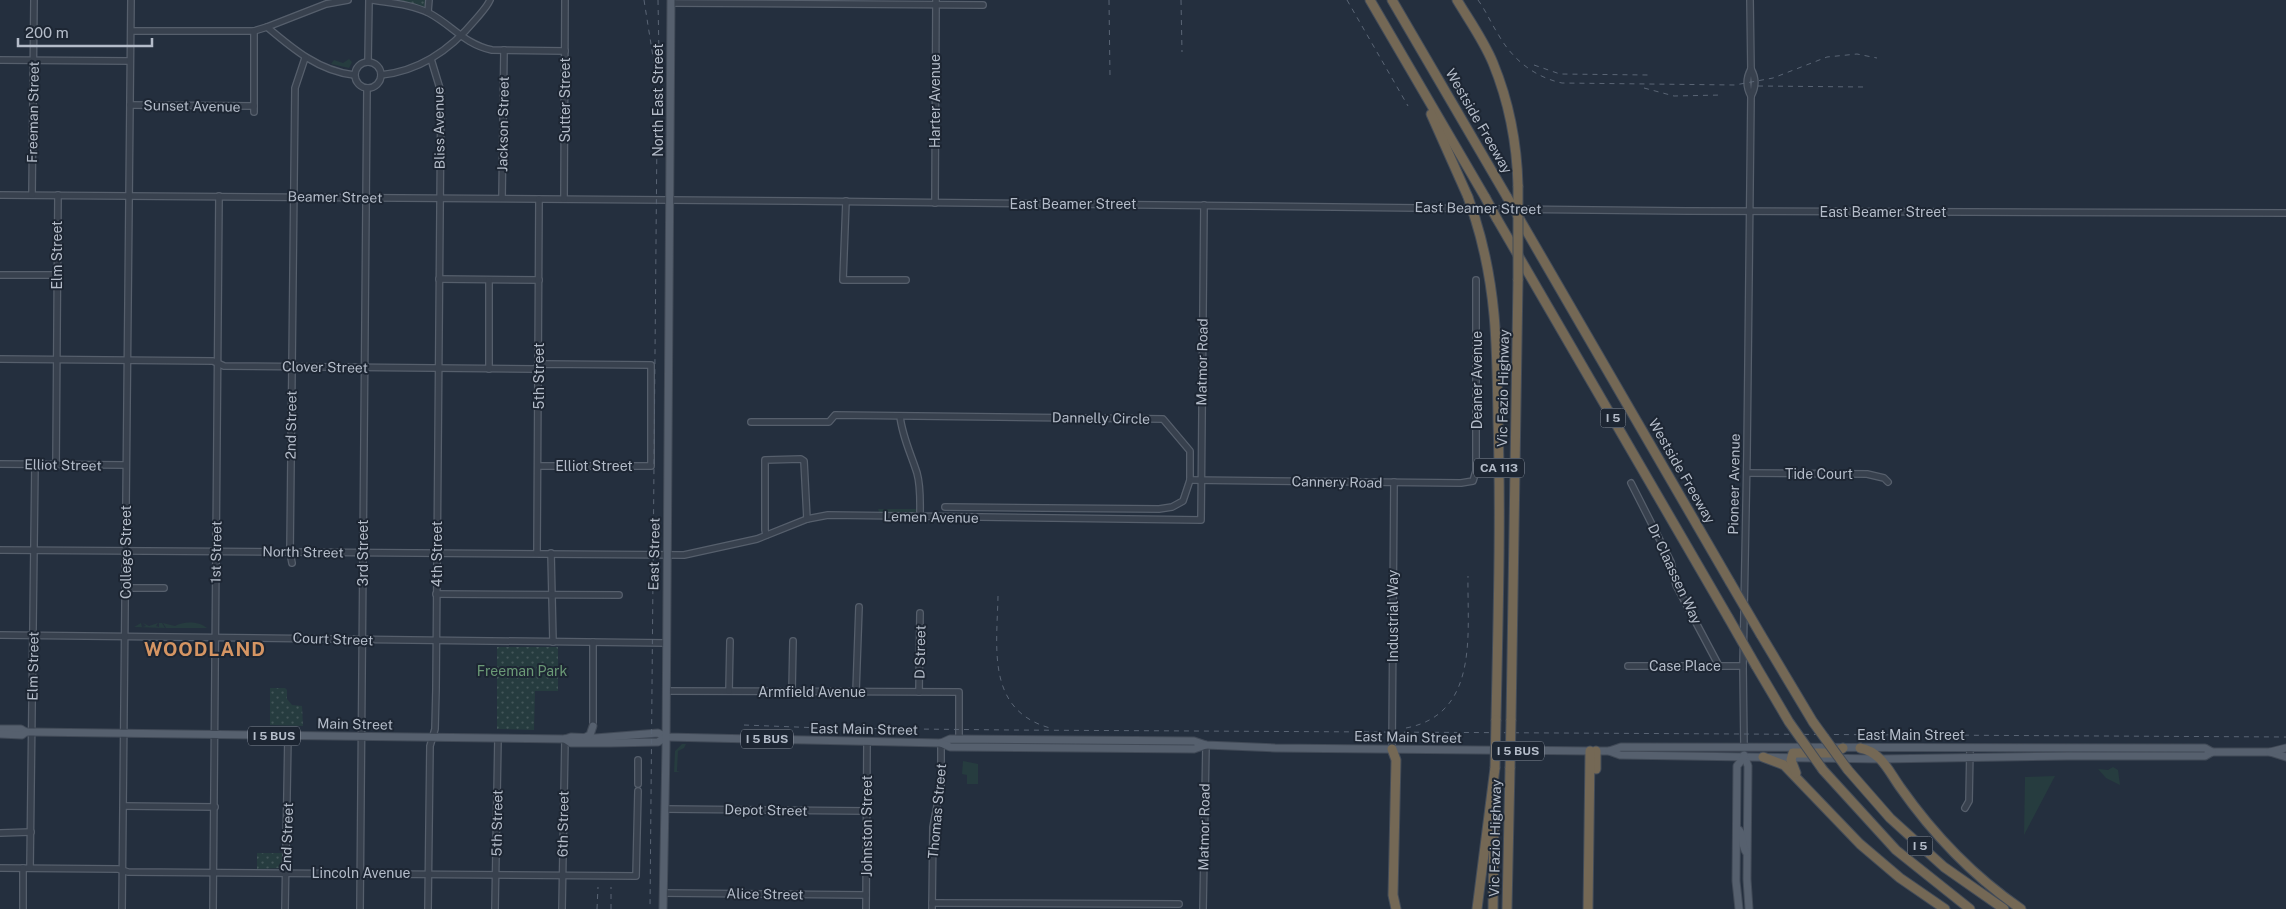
<svg xmlns="http://www.w3.org/2000/svg" width="2286" height="909" viewBox="0 0 2286 909" font-family="'Public Sans',sans-serif">
  <defs>
    <pattern id="park-dots" width="8" height="8" patternUnits="userSpaceOnUse" patternTransform="scale(1.25)"><rect width="8" height="8" fill="#263c3f"/><path d="M2 2h.1M6 6h.1" fill="none" stroke="#435659" stroke-width="1.8" stroke-linecap="round"/></pattern>
  </defs>
  <rect width="100%" height="100%" fill="#242f3e"/>
  <g fill="#263c3f">
    <path d="M349 59 352 62 349 68 331 64 334 60 343 63Z"/>
    <path d="M878 509H917V510L914 513 879 512Z"/>
    <path d="M141 623 142 627 146 626 143 623 149 626 158 623 156 626 159 627V623H162L165 628 134 627Z"/>
    <path d="M163 623 175 626C183 621 199 621 207 628H166Z"/>
    <path d="M682 744H686L684 748 678 751 677 771 680 772H674L675 751Z"/>
    <path d="M963 761 978 764V784H967V775L962 774Z"/>
    <path d="M2113 767 2118 770 2120 785 2106 778 2098 769 2108 770Z"/>
    <path d="M2055 776 2024 835 2025 777Z"/>
  </g>
  <g fill="url(#park-dots)">
    <path d="M387 0H426L424 8Z"/>
    <path d="M497 647H558V691H535L534 730 497 729Z"/>
    <path d="M270 688H285L287 690V699L292 705 302 706 303 726 270 725Z"/>
    <path d="M257 853H282V868L257 869Z"/>
  </g>
  <g fill="none" stroke-linecap="round" stroke-linejoin="round">
    <defs>
      <g id="minor">
        <path d="M372 0C390 3 411 4 429 13 452 25 464 44 492 50L565 51"/>
        <path d="M1750 0 1751 69C1746 78 1746 87 1751 96"/>
        <path d="M671 3 983 5"/>
        <path d="M428 12 429 0"/>
        <path d="M267 27 326 4 348 0"/>
        <path d="M131 31H254L267 27C293 49 319 71 354 75"/>
        <path d="M0 60 130 61"/>
        <circle cx="368" cy="75" r="13"/>
        <path d="M368 62 369 0"/>
        <path d="M381 75C420 71 452 48 476 19 481 13 487 7 490 0"/>
        <path d="M130 105 254 106"/>
        <path d="M254 112V31"/>
        <path d="M0 195 798 201 1686 211 2286 213"/>
        <path d="M32 195 34 0"/>
        <path d="M502 198 504 50"/>
        <path d="M564 199 565 0"/>
        <path d="M846 201 843 280H906"/>
        <path d="M935 203 936 0"/>
        <path d="M0 275H57"/>
        <path d="M439 279 539 280"/>
        <path d="M0 359 213 361 224 366 534 369 543 364 651 365V466H538"/>
        <path d="M489 369V280"/>
        <path d="M900 416C902 436 911 454 917 473 921 487 920 502 920 517"/>
        <path d="M751 422H829L835 415 1163 419 1190 451V480L1183 501 1172 507 1159 509 945 507"/>
        <path d="M0 464 126 465"/>
        <path d="M56 464 58 195"/>
        <path d="M1747 473 1867 474 1884 478 1888 482"/>
        <path d="M1190 480 1461 483 1473 481 1476 471V280"/>
        <path d="M1631 483 1671 562 1676 585 1719 666"/>
        <path d="M766 535 765 530V460L801 459 804 461 807 519"/>
        <path d="M0 550 684 555 757 539 807 519 828 515 1201 520 1204 205"/>
        <path d="M537 552 539 199"/>
        <path d="M551 553 553 642"/>
        <path d="M292 563 290 552 295 88 305 58"/>
        <path d="M125 588H164"/>
        <path d="M436 594 619 595"/>
        <path d="M0 635 666 643"/>
        <path d="M1628 666H1743"/>
        <path d="M666 691 959 692V739"/>
        <path d="M729 691 730 641"/>
        <path d="M792 691 793 641"/>
        <path d="M856 692 859 607"/>
        <path d="M919 692 920 613"/>
        <path d="M593 726V642"/>
        <path d="M1744 747 1743 666 1747 454 1751 96C1756 87 1756 78 1751 69"/>
        <path d="M1392 749 1394 482"/>
        <path d="M638 784V760"/>
        <path d="M124 806 215 807"/>
        <path d="M1965 808 1969 801 1970 748"/>
        <path d="M665 809 867 811"/>
        <path d="M0 833 31 832"/>
        <path d="M0 868 118 869 128 872 636 876 638 791"/>
        <path d="M30 868 35 464"/>
        <path d="M663 893 866 895"/>
        <path d="M932 903 1179 904"/>
        <path d="M23 909V868"/>
        <path d="M122 909 131 0"/>
        <path d="M213 909 219 196"/>
        <path d="M285 909 288 736"/>
        <path d="M360 909 367 88"/>
        <path d="M428 909 430 746 435 729 436 689 441 92 431 59"/>
        <path d="M495 909 498 738"/>
        <path d="M562 909 565 739"/>
        <path d="M866 909 867 743"/>
        <path d="M932 909 933 827 941 785V743"/>
        <path d="M1203 909 1206 745"/>
      </g>
      <g id="major">
        <path d="M0 729H21L26 732H32L565 739 571 737 595 738 658 733 666 737 941 743 950 739 1194 741 1206 745 1275 748 1590 751H1609L1620 755 1881 759 2067 756H2205L2212 752H2270L2286 757"/>
        <path d="M0 734 22 735 26 732"/>
        <path d="M586 737 590 735 593 726"/>
        <path d="M565 739 571 743H611L658 742 666 737"/>
        <path d="M941 743 950 747 1194 749 1206 745"/>
        <path d="M1609 751 1621 747 2205 748 2212 752"/>
        <path d="M2270 752 2286 748"/>
        <path d="M1744 755 1748 766 1747 879 1749 909"/>
        <path d="M1739 830C1744 835 1741 845 1746 852"/>
        <path d="M663 909 666 748 671 0"/>
        <path d="M1739 909 1736 881 1737 766 1744 757"/>
      </g>
      <g id="highway">
        <path d="M1370 0 1485 197"/>
        <path d="M1392 0 1507 197"/>
        <path d="M1457 0C1469 20 1484 41 1493 63 1509 102 1517 144 1518 186"/>
        <path d="M1431 114 1468 197"/>
        <path d="M1475 218C1497 288 1497 349 1498 421 1501 521 1498 620 1496 720"/>
        <path d="M1519 218 1730 582"/>
        <path d="M1497 219 1728 617"/>
        <path d="M1761 635 1813 722"/>
        <path d="M1756 666 1789 722"/>
        <path d="M1511 720 1518 280"/>
        <path d="M1860 748C1881 752 1888 770 1900 787 1933 834 1973 876 2021 909"/>
        <path d="M1392 749 1396 760 1393 895 1396 909"/>
        <path d="M1596 751V769"/>
        <path d="M1763 757 1784 765 1860 844 1900 878 1945 909"/>
        <path d="M1823 770 1896 850 1970 909"/>
        <path d="M1848 770 1890 818 1944 867 2004 909"/>
        <path d="M1796 773 1791 760 1793 753H1834L1843 748"/>
        <path d="M1477 909 1495 768"/>
        <path d="M1493 909 1494 806"/>
        <path d="M1507 909 1510 768"/>
        <path d="M1588 909 1590 751"/>
      </g>
    </defs>
    <use href="#minor" stroke="#565f6c" stroke-width="8"/>
    <use href="#major" stroke="#414a57" stroke-width="9"/>
    <use href="#highway" stroke="#434c59" stroke-width="11"/>
    <use href="#minor" stroke="#38414e" stroke-width="5.5"/>
    <use href="#major" stroke="#56606e" stroke-width="7"/>
    <use href="#highway" stroke="#746855" stroke-width="9"/>
    <g stroke="#5a6575" stroke-width="1" stroke-dasharray="5 5" stroke-linecap="butt">
      <path d="M644 0 654 63 657 132 650 909"/>
      <path d="M658 0 659 56"/>
      <path d="M1109 0 1110 77"/>
      <path d="M1181 0 1182 52"/>
      <path d="M1347 0 1408 106"/>
      <path d="M1478 0C1486 11 1491 23 1498 34 1512 59 1534 77 1562 83L1735 85 1773 78 1827 57 1857 54 1877 58"/>
      <path d="M1534 65 1560 74 1648 75"/>
      <path d="M1758 86 1866 87"/>
      <path d="M1644 88 1674 96 1722 95"/>
      <path d="M998 596C997 648 986 710 1050 728"/>
      <path d="M744 725 822 728 1011 730 2286 737"/>
      <path d="M1406 728C1480 714 1467 632 1468 576"/>
      <path d="M597 909 598 887"/>
      <path d="M611 909V887"/>
    </g>
    <defs>
      <g id="highway-bridge">
        <path d="M1468 197 1475 218"/>
        <path d="M1485 197 1497 219"/>
        <path d="M1507 197 1518 216"/>
        <path d="M1518 280V186"/>
        <path d="M1730 582 1761 635"/>
        <path d="M1728 617 1756 666"/>
        <path d="M1789 722 1823 770"/>
        <path d="M1813 722 1848 770"/>
        <path d="M1495 768 1496 720"/>
        <path d="M1510 768 1511 720"/>
      </g>
    </defs>
    <use href="#highway-bridge" stroke="#434c59" stroke-width="11" stroke-linecap="butt"/>
    <use href="#highway-bridge" stroke="#746855" stroke-width="9"/>
  </g>
  <g text-anchor="middle" stroke-width="4" stroke-linejoin="round" paint-order="stroke">
    <g fill="#1d2633" stroke="#878f9c" stroke-width="1">
      <rect x="1600.5" y="408.5" width="25" height="19" rx="4"/>
      <rect x="1474" y="458.5" width="50" height="19" rx="4"/>
      <rect x="248" y="726.5" width="52" height="19" rx="4"/>
      <rect x="741" y="729.5" width="52" height="19" rx="4"/>
      <rect x="1492" y="741.5" width="52" height="19" rx="4"/>
      <rect x="1907.5" y="836.5" width="25" height="19" rx="4"/>
    </g>
    <g font-size="12" font-weight="bold" fill="#b4bcc9">
      <text x="1613" y="422">I 5</text>
      <text x="1499" y="472">CA 113</text>
      <text x="274" y="740">I 5 BUS</text>
      <text x="767" y="743">I 5 BUS</text>
      <text x="1518" y="755">I 5 BUS</text>
      <text x="1920" y="850">I 5</text>
    </g>
    <g font-size="14" fill="#b4bcc9" stroke="#1d2633">
      <text transform="translate(565 100) rotate(-90)" y="5">Sutter Street</text>
      <text transform="translate(658 100) rotate(-90)" y="5">North East Street</text>
      <text transform="translate(935 101) rotate(-90)" y="5">Harter Avenue</text>
      <text transform="translate(192 106) rotate(1)" y="5">Sunset Avenue</text>
      <text transform="translate(33 112) rotate(-89)" y="5">Freeman Street</text>
      <text transform="translate(1479 121) rotate(60)" y="5">Westside Freeway</text>
      <text transform="translate(503 124) rotate(-89)" y="5">Jackson Street</text>
      <text transform="translate(439 128) rotate(-91)" y="5">Bliss Avenue</text>
      <text transform="translate(335 197) rotate(1)" y="5">Beamer Street</text>
      <text x="1073" y="209">East Beamer Street</text>
      <text transform="translate(1478 208) rotate(1)" y="5">East Beamer Street</text>
      <text x="1883" y="217">East Beamer Street</text>
      <text transform="translate(57 255) rotate(-90)" y="5">Elm Street</text>
      <text transform="translate(1202 362) rotate(-89)" y="5">Matmor Road</text>
      <text transform="translate(325 367) rotate(1)" y="5">Clover Street</text>
      <text transform="translate(539 376) rotate(-90)" y="5">5th Street</text>
      <text transform="translate(1477 380) rotate(-90)" y="5">Deaner Avenue</text>
      <text transform="translate(1503 388) rotate(-89)" y="5">Vic Fazio Highway</text>
      <text transform="translate(1101 418) rotate(1)" y="5">Dannelly Circle</text>
      <text transform="translate(291 425) rotate(-89)" y="5">2nd Street</text>
      <text transform="translate(63 465) rotate(1)" y="5">Elliot Street</text>
      <text x="594" y="471">Elliot Street</text>
      <text transform="translate(1682 471) rotate(60)" y="5">Westside Freeway</text>
      <text x="1819" y="479">Tide Court</text>
      <text transform="translate(1337 482) rotate(1)" y="5">Cannery Road</text>
      <text transform="translate(1734 484) rotate(-89)" y="5">Pioneer Avenue</text>
      <text transform="translate(931 517) rotate(1)" y="5">Lemen Avenue</text>
      <text transform="translate(126 552) rotate(-90)" y="5">College Street</text>
      <text transform="translate(216 552) rotate(-89)" y="5">1st Street</text>
      <text transform="translate(303 552) rotate(1)" y="5">North Street</text>
      <text transform="translate(363 553) rotate(-90)" y="5">3rd Street</text>
      <text transform="translate(437 554) rotate(-90)" y="5">4th Street</text>
      <text transform="translate(654 554) rotate(-89)" y="5">East Street</text>
      <text transform="translate(1675 574) rotate(65)" y="5">Dr Claassen Way</text>
      <text transform="translate(1393 616) rotate(-90)" y="5">Industrial Way</text>
      <text transform="translate(333 639) rotate(2)" y="5">Court Street</text>
      <text transform="translate(920 652) rotate(-89)" y="5">D Street</text>
      <text transform="translate(33 666) rotate(-89)" y="5">Elm Street</text>
      <text x="1685" y="671">Case Place</text>
      <text x="812" y="697">Armfield Avenue</text>
      <text transform="translate(355 724) rotate(1)" y="5">Main Street</text>
      <text transform="translate(864 729) rotate(1)" y="5">East Main Street</text>
      <text x="1911" y="740">East Main Street</text>
      <text transform="translate(1408 737) rotate(1)" y="5">East Main Street</text>
      <text transform="translate(766 810) rotate(1)" y="5">Depot Street</text>
      <text transform="translate(937 811) rotate(-85)" y="5">Thomas Street</text>
      <text transform="translate(497 823) rotate(-89)" y="5">5th Street</text>
      <text transform="translate(563 824) rotate(-89)" y="5">6th Street</text>
      <text transform="translate(867 826) rotate(-90)" y="5">Johnston Street</text>
      <text transform="translate(1204 827) rotate(-89)" y="5">Matmor Road</text>
      <text transform="translate(287 837) rotate(-88)" y="5">2nd Street</text>
      <text transform="translate(1495 838) rotate(-89)" y="5">Vic Fazio Highway</text>
      <text x="361" y="878">Lincoln Avenue</text>
      <text transform="translate(765 894) rotate(1)" y="5">Alice Street</text>
    </g>
    <g font-size="14" fill="#6b9a76" stroke="#1d2633">
      <text x="522" y="676">Freeman Park</text>
    </g>
    <g font-size="19" font-weight="bold" letter-spacing="1" fill="#d59563" stroke="#1d2633">
      <text x="205" y="656">WOODLAND</text>
    </g>
  </g>
  <path d="M18 38v8h134v-8" fill="none" stroke="#b4bcc9" stroke-width="2.5"/>
  <text x="25" y="38" font-size="15" fill="#b4bcc9" stroke="#1d2633" stroke-width="4" paint-order="stroke">200 m</text>
</svg>
